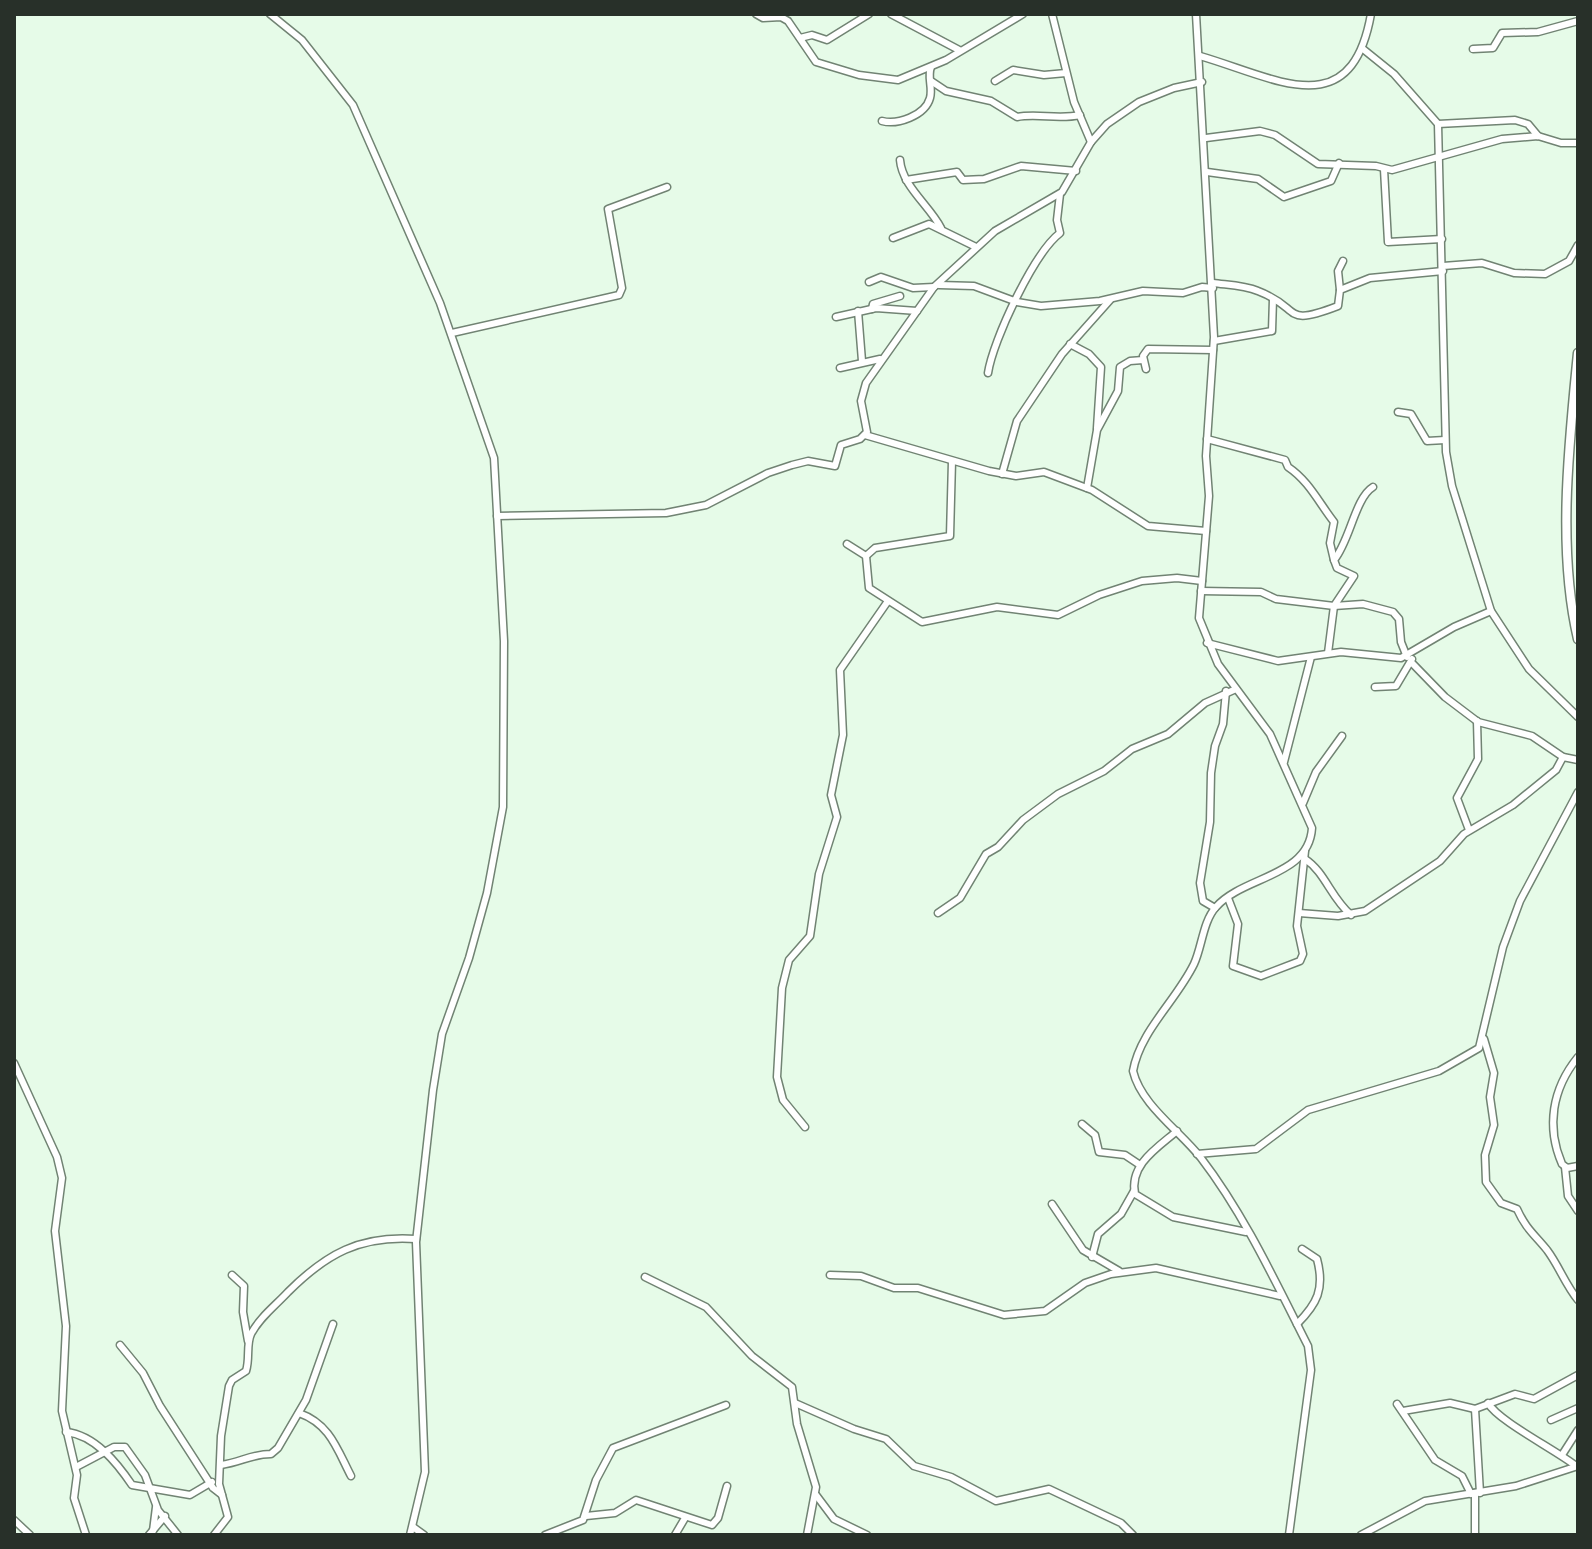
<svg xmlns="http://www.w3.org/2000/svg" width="1592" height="1549" viewBox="0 0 1592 1549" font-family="'Fira Sans Condensed',sans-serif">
  <rect width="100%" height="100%" fill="#e6fbe8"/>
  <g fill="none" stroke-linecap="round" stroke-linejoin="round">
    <defs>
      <g id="minor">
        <path d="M270 14 302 40 353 105 440 303 494 458 504 641 503 807 487 893 469 958 442 1034 433 1090 416 1242 425 1472 410 1535"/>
        <path d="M756 14 763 18 781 17 788 21 816 62 859 75 898 80 946 60 1023 14"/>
        <path d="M891 14 959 50"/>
        <path d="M1052 14 1074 102 1091 142"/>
        <path d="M1196 14 1214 337 1206 456 1209 496 1199 618 1218 664 1270 734 1312 828C1309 877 1243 876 1216 907 1203 921 1202 947 1194 964 1176 1001 1140 1031 1133 1071 1141 1105 1180 1131 1201 1158 1244 1214 1276 1283 1308 1346L1311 1370 1289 1535"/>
        <path d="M800 38 812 35 827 40 869 14"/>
        <path d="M1363 49 1394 74 1438 124 1446 452 1452 486 1491 611 1529 669 1578 717"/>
        <path d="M1473 49 1493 48 1502 33 1538 32 1578 21"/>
        <path d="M1200 56C1276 78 1351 126 1371 14"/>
        <path d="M931 81 946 91 991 101 1017 117C1038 113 1058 120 1080 115"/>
        <path d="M995 81 1013 70 1044 75 1066 73"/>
        <path d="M882 121C897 125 925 116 930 98 933 87 927 77 931 67"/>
        <path d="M1438 124 1515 120 1528 124 1538 136"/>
        <path d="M1206 138 1260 131 1275 135 1318 164 1376 166 1392 170 1502 139 1538 136 1561 143H1578"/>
        <path d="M900 160C902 186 930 206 941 228"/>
        <path d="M1384 169 1388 242 1442 239"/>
        <path d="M1207 172 1258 179 1284 197 1331 181 1339 163"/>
        <path d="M906 180 957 172 963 180 984 179 1021 166 1076 171"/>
        <path d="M893 238 929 224 976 247"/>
        <path d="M1443 266 1482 263 1514 273 1545 274 1569 261 1578 245"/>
        <path d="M869 282 881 277 913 288 934 287"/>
        <path d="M1213 283C1228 285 1244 285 1258 291 1303 308 1281 328 1338 306L1340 290 1370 278 1443 271"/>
        <path d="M939 285 974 286 1017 302 1041 306 1100 301 1143 291 1183 293 1202 287 1213 288"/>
        <path d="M1340 290 1338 271 1343 261"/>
        <path d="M872 309 873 304 900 296"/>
        <path d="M858 311 862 361"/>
        <path d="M836 317 876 308 917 311"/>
        <path d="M452 333 619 295 622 288 608 209 667 187"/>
        <path d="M1214 341 1272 331 1273 299"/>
        <path d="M1070 344 1089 354 1101 367 1097 428"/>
        <path d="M840 368 880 359"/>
        <path d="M1146 369 1143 356 1148 349 1213 350"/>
        <path d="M988 373C993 340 1034 253 1060 233L1057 220 1060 194"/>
        <path d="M1398 412 1411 414 1427 441 1445 440"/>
        <path d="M865 435 989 471 1016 476 1044 472 1092 490 1148 526 1206 531"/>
        <path d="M1207 439 1285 460 1288 467C1309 481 1319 503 1334 522L1330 543 1334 560"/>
        <path d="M1002 474 1017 421 1062 354 1110 300"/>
        <path d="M1087 488 1097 430 1118 391 1120 367 1130 361 1143 360"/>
        <path d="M497 516 666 513 706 505 768 473 792 465 808 461 835 466 841 445 860 439 867 432 861 401 866 383 934 287 995 231 1062 192 1091 142 1107 124 1139 102 1174 88 1202 82"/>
        <path d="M847 544 866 556 869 588 922 622 997 607 1058 615 1099 595 1142 581 1177 578 1202 581"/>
        <path d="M866 556 875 548 950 536 952 461"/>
        <path d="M1201 591 1261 592 1276 599 1334 606 1363 604 1393 612 1399 619 1401 642 1407 657"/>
        <path d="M1207 643 1278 661 1341 652 1401 658 1454 627 1491 611"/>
        <path d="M1328 653 1334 606 1354 576 1337 568 1334 560C1350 541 1355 498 1373 487"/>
        <path d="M1411 662 1445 697 1478 722 1532 736 1563 757 1578 760"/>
        <path d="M1375 687 1396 686 1412 659"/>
        <path d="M1284 762 1311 657"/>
        <path d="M1303 803 1316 772 1342 736"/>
        <path d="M1469 830 1457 798 1478 759 1477 721"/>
        <path d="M1305 859C1325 872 1331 898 1351 915"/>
        <path d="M1228 898 1238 924 1233 966 1261 976 1300 961 1303 954 1297 926 1305 851"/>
        <path d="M1215 908 1203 901 1200 883 1210 822 1211 773 1215 746 1223 724 1226 691"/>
        <path d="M938 913 960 898 986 854 998 847 1023 820 1058 794 1104 771 1132 749 1168 734 1205 703 1236 689"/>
        <path d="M1299 913 1338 916 1365 911 1440 861 1464 834 1513 805 1556 770 1563 757"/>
        <path d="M1484 1039 1494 1073 1490 1097 1494 1125 1485 1155 1486 1182 1501 1203 1517 1209C1526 1229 1534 1234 1547 1250 1559 1266 1565 1284 1578 1300"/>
        <path d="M1578 1057C1552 1089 1546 1127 1562 1164L1567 1168 1578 1166"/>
        <path d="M14 1063 57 1157 62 1178 55 1231 66 1326 62 1411 77 1475 74 1498 86 1535"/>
        <path d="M1082 1124 1095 1135 1099 1152 1125 1155 1140 1165"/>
        <path d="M805 1127 783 1100 777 1077 782 988 789 960 810 936 819 874 837 817 831 795 843 735 840 670 888 601"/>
        <path d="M1177 1131C1157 1148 1129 1165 1135 1194L1173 1217 1246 1232"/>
        <path d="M1197 1154 1256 1149 1308 1110 1439 1071 1479 1048 1503 947 1520 901 1578 792"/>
        <path d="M1565 1167 1568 1196 1578 1211"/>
        <path d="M1052 1204 1083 1250 1119 1271"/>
        <path d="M1092 1257 1098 1234 1121 1214 1134 1191"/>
        <path d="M232 1275 244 1286 243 1312 248 1341"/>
        <path d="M830 1275 861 1276 894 1288H918L1004 1315 1045 1311 1085 1283 1111 1274 1156 1268 1280 1296"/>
        <path d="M645 1277 706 1307 752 1356 792 1387 797 1424 816 1487 807 1535"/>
        <path d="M1297 1324C1317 1304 1325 1289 1317 1259L1302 1249"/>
        <path d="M120 1345 143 1373 160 1406 213 1488 222 1495"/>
        <path d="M795 1403 854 1429 886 1439 914 1466 951 1477 996 1501 1049 1489 1121 1523 1133 1535"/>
        <path d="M1488 1403C1498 1421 1556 1450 1576 1466"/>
        <path d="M1397 1404 1435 1460 1462 1476 1471 1494"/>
        <path d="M1475 1409 1480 1493"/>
        <path d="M1403 1411 1450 1403 1475 1409 1515 1394 1534 1399 1578 1375"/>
        <path d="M299 1413C330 1424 337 1449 351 1476"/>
        <path d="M1551 1420 1578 1408"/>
        <path d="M66 1432C95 1435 117 1463 132 1485L190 1495 212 1482"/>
        <path d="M1562 1455 1578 1430"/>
        <path d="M221 1465C241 1462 252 1454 271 1454L278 1448 306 1400 333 1324"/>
        <path d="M76 1467 114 1447H125L145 1475 158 1510 178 1535"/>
        <path d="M816 1495 834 1519 867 1535"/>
        <path d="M586 1516 615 1513 636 1500 712 1525 718 1518 727 1486"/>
        <path d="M14 1520 30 1535"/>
        <path d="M413 1527 424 1535"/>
        <path d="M153 1531 156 1507"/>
        <path d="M149 1535 165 1516"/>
        <path d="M214 1535 228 1517 219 1484 221 1436 229 1386 232 1380 246 1371C250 1359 246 1345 251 1334 260 1317 275 1306 288 1292 326 1254 360 1235 416 1239"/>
        <path d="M545 1535 583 1520 596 1480 613 1448 726 1405"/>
        <path d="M675 1535 685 1518"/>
        <path d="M1361 1535 1425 1501 1516 1486 1578 1466"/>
        <path d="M1475 1535V1493"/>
      </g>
      <path id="highway" d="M1578 353C1569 444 1557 549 1578 639"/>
    </defs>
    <use href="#minor" stroke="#718373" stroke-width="9"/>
    <use href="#highway" stroke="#718373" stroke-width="11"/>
    <use href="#minor" stroke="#fff" stroke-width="6"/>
    <use href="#highway" stroke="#fff" stroke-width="8"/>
  </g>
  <rect width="1592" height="1549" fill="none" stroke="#283029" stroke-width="32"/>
</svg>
